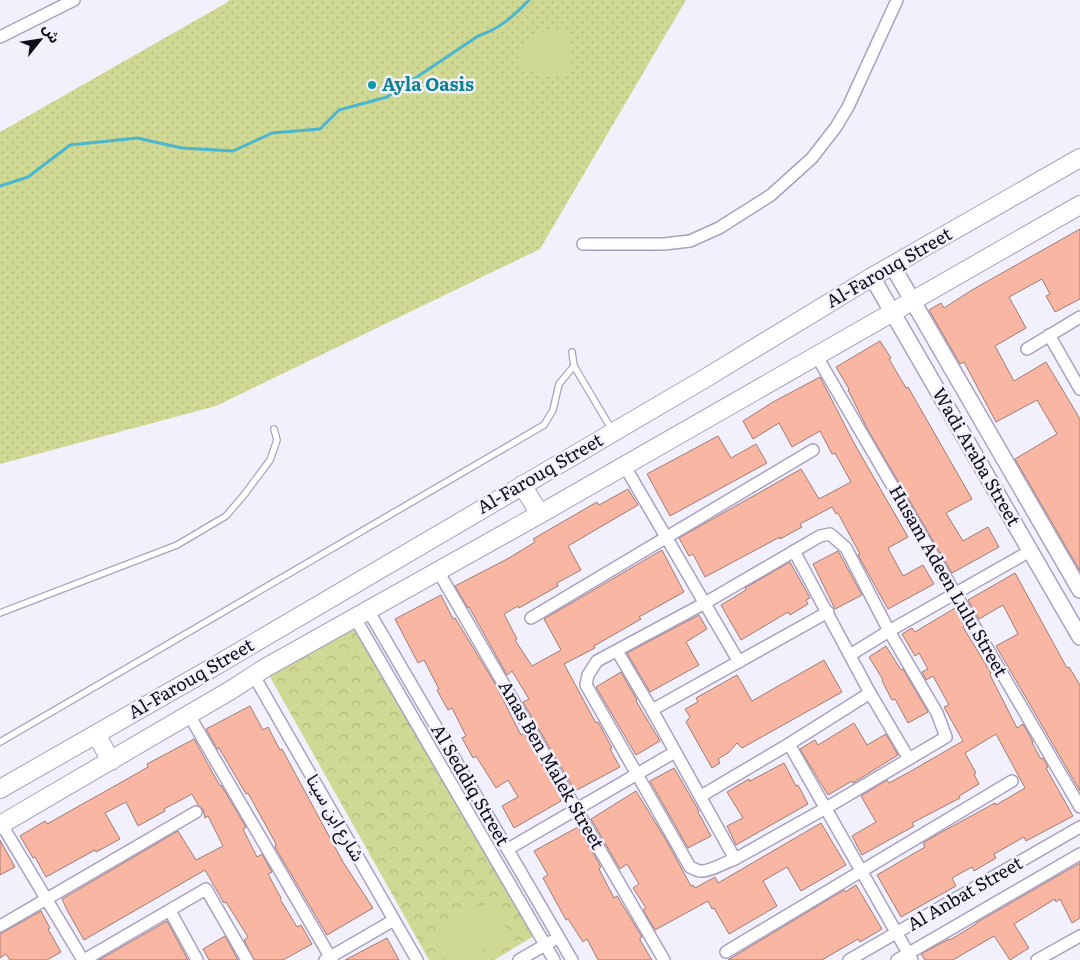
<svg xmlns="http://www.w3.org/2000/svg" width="1080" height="960" viewBox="0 0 1080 960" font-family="Literata,'Noto Sans Arabic',serif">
  <defs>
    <pattern id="grass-dots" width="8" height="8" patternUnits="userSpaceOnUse" patternTransform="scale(1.25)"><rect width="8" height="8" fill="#d0d993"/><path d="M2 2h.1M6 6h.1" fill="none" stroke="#b2b97e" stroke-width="1.8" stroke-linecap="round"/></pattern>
    <pattern id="park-crowns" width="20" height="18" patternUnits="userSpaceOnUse" patternTransform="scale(1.25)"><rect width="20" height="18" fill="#d0d993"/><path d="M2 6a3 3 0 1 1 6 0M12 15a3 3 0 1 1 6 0" fill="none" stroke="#b2b97e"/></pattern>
  </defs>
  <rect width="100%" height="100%" fill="#f3f0fe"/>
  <path fill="url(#grass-dots)" d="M229 0H686L540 249 216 406 0 464V132L226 3Z"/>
  <path fill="url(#park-crowns)" d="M355 618 539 933 494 960H429L265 668Z"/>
  <g fill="#d0d993">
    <path d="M565 28 573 47 568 75 541 76 520 66 518 51 537 33Z"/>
    <path d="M491 901 510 936 467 960H448L434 934Z"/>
  </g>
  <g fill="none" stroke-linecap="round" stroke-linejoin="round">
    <path stroke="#4ab6d0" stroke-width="3" d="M0 186 28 177 70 145 137 138 182 148 233 151 272 133 320 129 339 110 387 97 478 36C499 29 514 16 529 0"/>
  </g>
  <g fill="#f9b6a3" stroke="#9f7c72">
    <path d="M1080 229V299L1055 312 1046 296 1050 294 1042 279 1009 297 1026 328 995 346 1014 381 1046 362 1080 419V571L1015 459 1057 434 1037 400 996 422 964 362 960 364 929 310 941 303 944 308 972 290Z"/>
    <path d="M880 341 891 358 889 359 906 388 908 387 972 499 946 513 963 541 988 527 999 547 952 573 868 430 848 390 849 389 836 367Z"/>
    <path d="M820 377 854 443 908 537 888 548 903 576 923 565 934 584 888 609 858 555 860 554 847 530 838 513 836 514 832 507 800 524 802 527 780 539V537L705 577 693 554 689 556 679 538 801 469 819 499 851 482 835 453 832 454 820 431 792 447 779 423 753 439 743 421 773 402Z"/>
    <path d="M718 436 731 458 756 444 767 463 670 516 647 474Z"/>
    <path d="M628 489 638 505 568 546 581 570 557 583 558 586 519 608 518 606 504 614 517 639 515 640 532 666 561 650 544 619 662 550 684 592 639 617 641 619 594 646 595 648 564 664 596 723 598 722 612 748 610 749 620 767 575 791 523 702 529 699 512 671 507 675 469 607 468 608 455 586 509 558 535 542 533 539 597 502 599 505Z"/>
    <path d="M838 551 862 595 835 609 813 564Z"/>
    <path d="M790 562 810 598 806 600 808 604 790 615 788 612 741 640 721 605 746 590 745 588Z"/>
    <path d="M1015 573 1067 668 1069 667 1080 685V791L996 646 1018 634 1003 605 979 619 968 600Z"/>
    <path d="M441 595 453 619 455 618 494 682 521 735 524 733 561 798 560 799 561 801 514 828 502 806 518 797 508 780 496 788 476 756 473 758 462 738 466 736 452 708 448 710 437 690 439 689 424 660 418 663 395 619Z"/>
    <path d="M955 608 965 626 963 627 991 673 990 675 1017 728 1023 724 1033 742 1032 743 1041 759 1043 758 1048 767 1046 768 1073 816 1026 841 1024 837 994 854 996 858 974 871 972 867 952 878 956 886 901 917 877 875 925 847 923 843 940 833 995 803 996 805 1025 788 996 734 965 753 976 773 974 774 979 784 959 796 960 798 912 823 914 826 862 855 852 836 876 822 861 796 887 780 889 783 911 771 963 741 944 707 949 705 933 676 926 680 922 672 928 669 919 653 915 656 902 634 912 628 915 632Z"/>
    <path d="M699 615 707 629 686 642 699 665 650 692 627 653Z"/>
    <path d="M886 646 901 670 903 669 928 712 908 723 895 699 892 700 882 681 883 680 869 657Z"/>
    <path d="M824 660 842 692 742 748 737 743 728 753 718 759 720 763 712 768 686 722 690 717 685 709 698 702 696 698 737 675 752 701Z"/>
    <path d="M621 672 637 700 636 701 660 741 636 755 596 687Z"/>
    <path d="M250 706 263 730 268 727 280 750 282 749 343 862 373 908 327 935 275 847 276 844 248 793 246 794 219 748 217 749 206 729Z"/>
    <path d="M854 723 867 745 886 734 898 755 853 783 852 781 828 795 800 749 815 740 818 745Z"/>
    <path d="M194 739 220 786 221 785 246 827 243 829 257 857 262 854 272 872 268 874 281 898 280 899 297 927 301 925 312 944 283 960H254L244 940 248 937 226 902 224 903 205 870 84 940 68 912 62 899 178 831 196 860 223 846 208 816 205 818 203 809 198 805 192 794 164 809 165 811 138 826 126 802 105 813 120 839 96 852 95 850 46 877 35 857 33 858 20 836 45 821 47 824 120 783 148 767 147 764Z"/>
    <path d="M784 763 796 786 798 785 808 804 736 845 727 826 743 818 727 792 749 779 750 781Z"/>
    <path d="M674 768 699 811 698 812 711 836 688 848 650 781Z"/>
    <path d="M636 791 666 840 691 886 693 885 695 888 715 877 718 883 821 823 846 865 801 891 787 867 763 881 777 906 729 934 714 908 712 909 708 901 655 930 643 910 646 908 633 888 639 884 627 864 620 869 591 819Z"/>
    <path d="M578 827 601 867 599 869 614 898 617 896 642 937 640 938V940L652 960H598L587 939 583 942 568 919 566 920 543 878 548 875 534 851Z"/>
    <path d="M0 840 15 867 0 875Z"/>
    <path d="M1080 863V918L1072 923 1060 899 1056 902 1055 899 1014 924 1029 948 1010 960 994 936 953 960H925L921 954 949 939 950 940 976 924V923Z"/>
    <path d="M856 885 882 929 860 942 858 939 822 960H728L844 890 845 892Z"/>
    <path d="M41 911 50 928 48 929 61 952 47 960H10L6 954 0 958V934Z"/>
    <path d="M167 921 188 960H99Z"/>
    <path d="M225 936 238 960H209L203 949Z"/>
    <path d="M387 938 399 960H345Z"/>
  </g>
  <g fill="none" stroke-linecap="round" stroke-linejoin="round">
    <defs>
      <g id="service">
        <path d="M572 352 574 366 612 430"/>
        <path d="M0 613 177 545 226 516 244 495 270 460 277 440 274 429"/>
        <path d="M0 742 544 425 553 410 559 384 574 366"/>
      </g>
      <g id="minor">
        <path d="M0 37 74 0"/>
        <path d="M583 244H664L690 241 719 228 771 195 812 158 836 127 848 107 897 0"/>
        <path d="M1049 335 1080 389"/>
        <path d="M1027 349 1080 317"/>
        <path d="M816 355 1080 807"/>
        <path d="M624 465 739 662"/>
        <path d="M830 534 846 548 889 631 937 713 946 737 826 808 735 859C726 862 709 872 701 871 697 871 693 868 690 867L586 685 588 675 597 661 705 603 820 536Z"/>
        <path d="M794 551 870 693 909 759"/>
        <path d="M438 571 664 960"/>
        <path d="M368 610 572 960"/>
        <path d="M355 618 554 960"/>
        <path d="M531 618 813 450"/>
        <path d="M617 651 652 710 735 859"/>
        <path d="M850 655 889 631 1030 551"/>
        <path d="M254 676 417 960"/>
        <path d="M652 710 828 612"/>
        <path d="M189 715 332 960"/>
        <path d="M789 744 912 960"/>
        <path d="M701 796 789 744 870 693"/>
        <path d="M2 825 83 960"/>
        <path d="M508 849 675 752"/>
        <path d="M170 911 197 960"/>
        <path d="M0 926 196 812"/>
        <path d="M726 952 1012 781"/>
        <path d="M84 960 206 889 247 960"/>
        <path d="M325 960 394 920"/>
        <path d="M519 960 552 941"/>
        <path d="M849 960 1080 827"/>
        <path d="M897 960 1080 854"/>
        <path d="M1037 960 1080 936"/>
      </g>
      <g id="secondary">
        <path d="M893 267 1080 590"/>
        <path d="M872 277 1080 637"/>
      </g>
      <g id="primary">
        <path d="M522 485 540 514"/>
        <path d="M96 734 111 761"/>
        <path d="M0 789 210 669 704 379 872 277 1080 158"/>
        <path d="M0 825 231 690 265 668 540 514 1080 205"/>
      </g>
    </defs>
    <use href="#service" stroke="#a9a1c1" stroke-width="8"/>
    <use href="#minor" stroke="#a9a1c1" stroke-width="14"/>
    <use href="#secondary" stroke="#a9a1c1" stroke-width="18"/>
    <use href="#primary" stroke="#a9a1c1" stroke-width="20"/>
    <use href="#service" stroke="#fff" stroke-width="5.5"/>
    <use href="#minor" stroke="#fff" stroke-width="11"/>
    <use href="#secondary" stroke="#fff" stroke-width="15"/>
    <use href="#primary" stroke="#fff" stroke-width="18"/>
  </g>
  <circle fill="#0f9aa8" stroke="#f3f0fe" stroke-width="2" cx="372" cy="85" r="5"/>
  <g text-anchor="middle" stroke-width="5" stroke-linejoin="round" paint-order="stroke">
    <g font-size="18" font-weight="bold" fill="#0d838f" stroke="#f3f0fe" text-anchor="start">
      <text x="382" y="91">Ayla Oasis</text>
    </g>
    <g font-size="18" fill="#100d18" stroke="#f3f0fe">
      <text transform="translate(889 268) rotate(-30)" y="6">Al-Farouq Street</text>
      <text transform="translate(976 457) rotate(60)" y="6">Wadi Araba Street</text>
      <text transform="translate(540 474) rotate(-30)" y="6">Al-Farouq Street</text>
      <text transform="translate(948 581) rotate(60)" y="6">Husam Adeen Lulu Street</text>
      <text transform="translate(191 679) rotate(-30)" y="6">Al-Farouq Street</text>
      <text transform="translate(551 765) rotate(60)" y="6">Anas Ben Malek Street</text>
      <text transform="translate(470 785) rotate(60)" y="6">Al Seddiq Street</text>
      <text transform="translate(335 818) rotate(60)" y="6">شارع ابن سينا</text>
      <text transform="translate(965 894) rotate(-30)" y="6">Al Anbat Street</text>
    </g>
  </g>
  <g transform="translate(40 40) rotate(60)" stroke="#f3f0fe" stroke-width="4" paint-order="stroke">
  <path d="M0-4L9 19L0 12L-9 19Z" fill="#100d18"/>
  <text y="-8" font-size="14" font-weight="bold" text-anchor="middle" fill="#100d18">ش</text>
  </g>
</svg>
